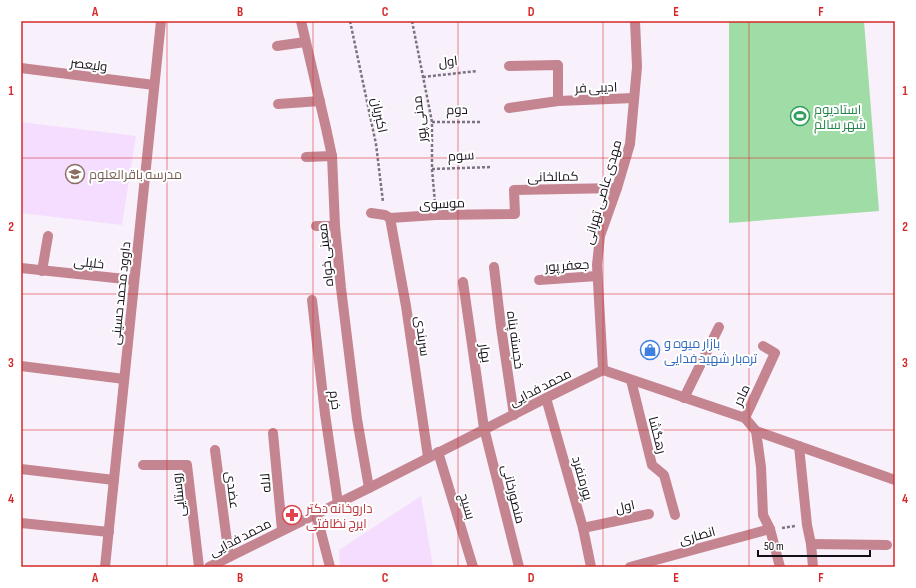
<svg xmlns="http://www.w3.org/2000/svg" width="916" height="588" viewBox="0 0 916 588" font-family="'Sofia Sans Condensed',Cairo,sans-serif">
  <rect width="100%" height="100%" fill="#f8f0fb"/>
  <g fill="#f5ddff">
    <path d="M21 122 136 136 122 225 21 213Z"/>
    <path d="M421 496 433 567H340L339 550Z"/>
  </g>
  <path fill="#a0dca5" d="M729 21H864L879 211 729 223Z"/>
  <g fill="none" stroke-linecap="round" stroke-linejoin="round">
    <g stroke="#7b747e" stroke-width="2.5" stroke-dasharray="3 2" stroke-linecap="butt">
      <path d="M350 21 376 144 383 202"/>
      <path d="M412 21 432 122V169L435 203"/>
      <path d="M423 77 477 71"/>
      <path d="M432 122H482"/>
      <path d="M432 169 492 167"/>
      <path d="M782 528 795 526"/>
    </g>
    <g stroke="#c48590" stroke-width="10">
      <path d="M301 21 326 128 332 156 335 226 341 288 357 419 369 488"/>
      <path d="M277 46 305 42"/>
      <path d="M509 66 558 65V101L634 98"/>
      <path d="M21 68 154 85"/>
      <path d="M278 104 320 101"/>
      <path d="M509 108 558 101"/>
      <path d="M306 157 332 156"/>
      <path d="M371 213 385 215 390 218 436 215 515 214 514 190 617 188"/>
      <path d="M390 218 406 306 428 457"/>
      <path d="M316 226H335"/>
      <path d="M494 267 501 327 514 415"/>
      <path d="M21 268 134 280"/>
      <path d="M42 271 48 236"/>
      <path d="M539 280 597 276"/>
      <path d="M463 282 484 428 519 567"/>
      <path d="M312 300 325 414 338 503"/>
      <path d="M21 366 124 379"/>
      <path d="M603 370 597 265 600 236 617 188 630 144 637 67 635 21"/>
      <path d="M631 380 652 465 664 475 675 515"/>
      <path d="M546 398 583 528 591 567"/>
      <path d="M684 398 719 327"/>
      <path d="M745 418 775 353 763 346"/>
      <path d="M756 431 761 467 763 515 770 529 780 567"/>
      <path d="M273 433 282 530"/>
      <path d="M799 446 807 525 811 544 813 567"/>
      <path d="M215 450 229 557"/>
      <path d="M438 452 473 567"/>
      <path d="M143 465H187L199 567"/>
      <path d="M21 469 114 480"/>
      <path d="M316 513 330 567"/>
      <path d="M21 523 109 532"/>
      <path d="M583 528 649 514"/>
      <path d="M811 544 887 545"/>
      <path d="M105 567 161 21"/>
      <path d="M209 567 369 488 546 398 603 370 745 418 756 431 895 480"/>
      <path d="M630 567 770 529"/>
    </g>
  </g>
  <path fill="none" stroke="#d62828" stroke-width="1" stroke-opacity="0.55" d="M167 21V567M313 21V567M458 21V567M603 21V567M749 21V567M21 158H895M21 294H895M21 430H895"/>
  <defs>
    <symbol id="stadium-ring" viewBox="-11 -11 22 22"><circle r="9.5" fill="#fff" stroke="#2e9e5b" stroke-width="1.5"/><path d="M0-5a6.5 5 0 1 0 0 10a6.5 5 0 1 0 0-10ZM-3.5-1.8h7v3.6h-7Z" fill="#2e9e5b"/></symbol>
    <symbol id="school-ring" viewBox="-11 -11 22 22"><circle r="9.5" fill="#fff" stroke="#8d6e63" stroke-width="1.5"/><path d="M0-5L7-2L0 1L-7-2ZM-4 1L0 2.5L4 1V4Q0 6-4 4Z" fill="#8d6e63"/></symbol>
    <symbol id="shop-ring" viewBox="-11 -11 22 22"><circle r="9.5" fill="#fff" stroke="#3f7fe0" stroke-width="1.5"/><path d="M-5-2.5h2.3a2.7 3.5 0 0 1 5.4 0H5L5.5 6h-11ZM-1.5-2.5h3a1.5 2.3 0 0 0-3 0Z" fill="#3f7fe0"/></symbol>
    <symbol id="pharmacy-ring" viewBox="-11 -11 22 22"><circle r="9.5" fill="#fff" stroke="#e0444e" stroke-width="1.5"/><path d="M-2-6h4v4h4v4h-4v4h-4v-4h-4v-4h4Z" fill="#e0444e"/></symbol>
  </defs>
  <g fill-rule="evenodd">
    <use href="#stadium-ring" x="789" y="105" width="22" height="22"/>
    <use href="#school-ring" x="64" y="163" width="22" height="22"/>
    <use href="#shop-ring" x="639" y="339" width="22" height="22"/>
    <use href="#pharmacy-ring" x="281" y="504" width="22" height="22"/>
  </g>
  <g text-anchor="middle" stroke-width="4" stroke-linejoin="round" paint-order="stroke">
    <g font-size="13" fill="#140e17" stroke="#fff">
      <text transform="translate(448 61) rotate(-6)" y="5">اول</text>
      <text transform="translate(89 64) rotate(7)" y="5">ولیعصر</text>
      <text transform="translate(596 87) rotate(-2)" y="5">ادیبی فر</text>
      <text transform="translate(457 109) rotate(-1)" y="5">دوم</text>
      <text transform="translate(380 115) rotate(78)" y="5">اکبریان</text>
      <text transform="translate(419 119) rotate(-97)" y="5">مدنی پور</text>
      <text transform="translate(461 155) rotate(-3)" y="5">سوم</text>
      <text transform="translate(553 176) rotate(-1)" y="5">کمالخانی</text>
      <text transform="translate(602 192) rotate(-74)" y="5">مهدی عاصی تهرانی</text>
      <text transform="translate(442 203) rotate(-2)" y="5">موسوی</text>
      <text transform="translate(325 255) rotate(-96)" y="5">معینی خواه</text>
      <text transform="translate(89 262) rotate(6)" y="5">خلیلی</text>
      <text transform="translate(567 265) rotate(-4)" y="5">جعفر پور</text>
      <text transform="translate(120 293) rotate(-84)" y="5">داوود محمد حسینی</text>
      <text transform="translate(423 336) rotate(82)" y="5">سربندی</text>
      <text transform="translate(516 340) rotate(82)" y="5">خجسته پناه</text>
      <text transform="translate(486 353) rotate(82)" y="5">بهار</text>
      <text transform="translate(540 387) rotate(-27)" y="5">محمد فدایی</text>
      <text transform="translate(741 395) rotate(-65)" y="5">مادر</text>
      <text transform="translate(336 400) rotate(83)" y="5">خرم</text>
      <text transform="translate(658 435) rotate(76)" y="5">رهگشا</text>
      <text transform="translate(583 478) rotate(74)" y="5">پورمنفرد</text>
      <text transform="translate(265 483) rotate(-95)" y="5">لاله</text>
      <text transform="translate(233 490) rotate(83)" y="5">عضدی</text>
      <text transform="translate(514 494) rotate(76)" y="5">منصورخانی</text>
      <text transform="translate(178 495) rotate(-96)" y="5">روستایی</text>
      <text transform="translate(468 506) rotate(73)" y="5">بسیج</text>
      <text transform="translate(625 506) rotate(-12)" y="5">اول</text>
      <text transform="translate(697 535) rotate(-15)" y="5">انصاری</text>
      <text transform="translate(240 537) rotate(-27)" y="5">محمد فدایی</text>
    </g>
    <g font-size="13" fill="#27864d" stroke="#fff" text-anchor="start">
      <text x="814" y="114">استادیوم<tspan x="814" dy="15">شهر سالم</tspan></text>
    </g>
    <g font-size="13" fill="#785e54" stroke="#fff" text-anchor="start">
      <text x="89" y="179">مدرسه باقرالعلوم</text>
    </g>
    <g font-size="13" fill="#366cbe" stroke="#fff" text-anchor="start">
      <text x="664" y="348">بازار میوه و<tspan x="664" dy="15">تره‌بار شهید فدایی</tspan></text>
    </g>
    <g font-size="13" fill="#be3a42" stroke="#fff" text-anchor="start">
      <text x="306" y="513">داروخانه دکتر<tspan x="306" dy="15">ایرج نظافتی</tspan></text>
    </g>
  </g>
  <rect width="916" height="588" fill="none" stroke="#ffffff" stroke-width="44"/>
  <path d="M758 550v6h112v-6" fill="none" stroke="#140e17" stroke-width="2"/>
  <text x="764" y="550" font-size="12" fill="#140e17" stroke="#ffffff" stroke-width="3" paint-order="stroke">50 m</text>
  <rect x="22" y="22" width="872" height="544" fill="none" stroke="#d62828" stroke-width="1.5"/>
  <g font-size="13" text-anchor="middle" font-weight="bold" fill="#d62828">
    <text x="95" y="16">A</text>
    <text x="240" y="16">B</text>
    <text x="385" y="16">C</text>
    <text x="531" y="16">D</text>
    <text x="676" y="16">E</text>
    <text x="821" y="16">F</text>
    <text x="11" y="95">1</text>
    <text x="905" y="95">1</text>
    <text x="11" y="231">2</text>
    <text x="905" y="231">2</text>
    <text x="11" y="367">3</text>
    <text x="905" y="367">3</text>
    <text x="11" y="503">4</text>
    <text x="905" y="503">4</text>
    <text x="95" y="582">A</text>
    <text x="240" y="582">B</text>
    <text x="385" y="582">C</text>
    <text x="531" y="582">D</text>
    <text x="676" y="582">E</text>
    <text x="821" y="582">F</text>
  </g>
</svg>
